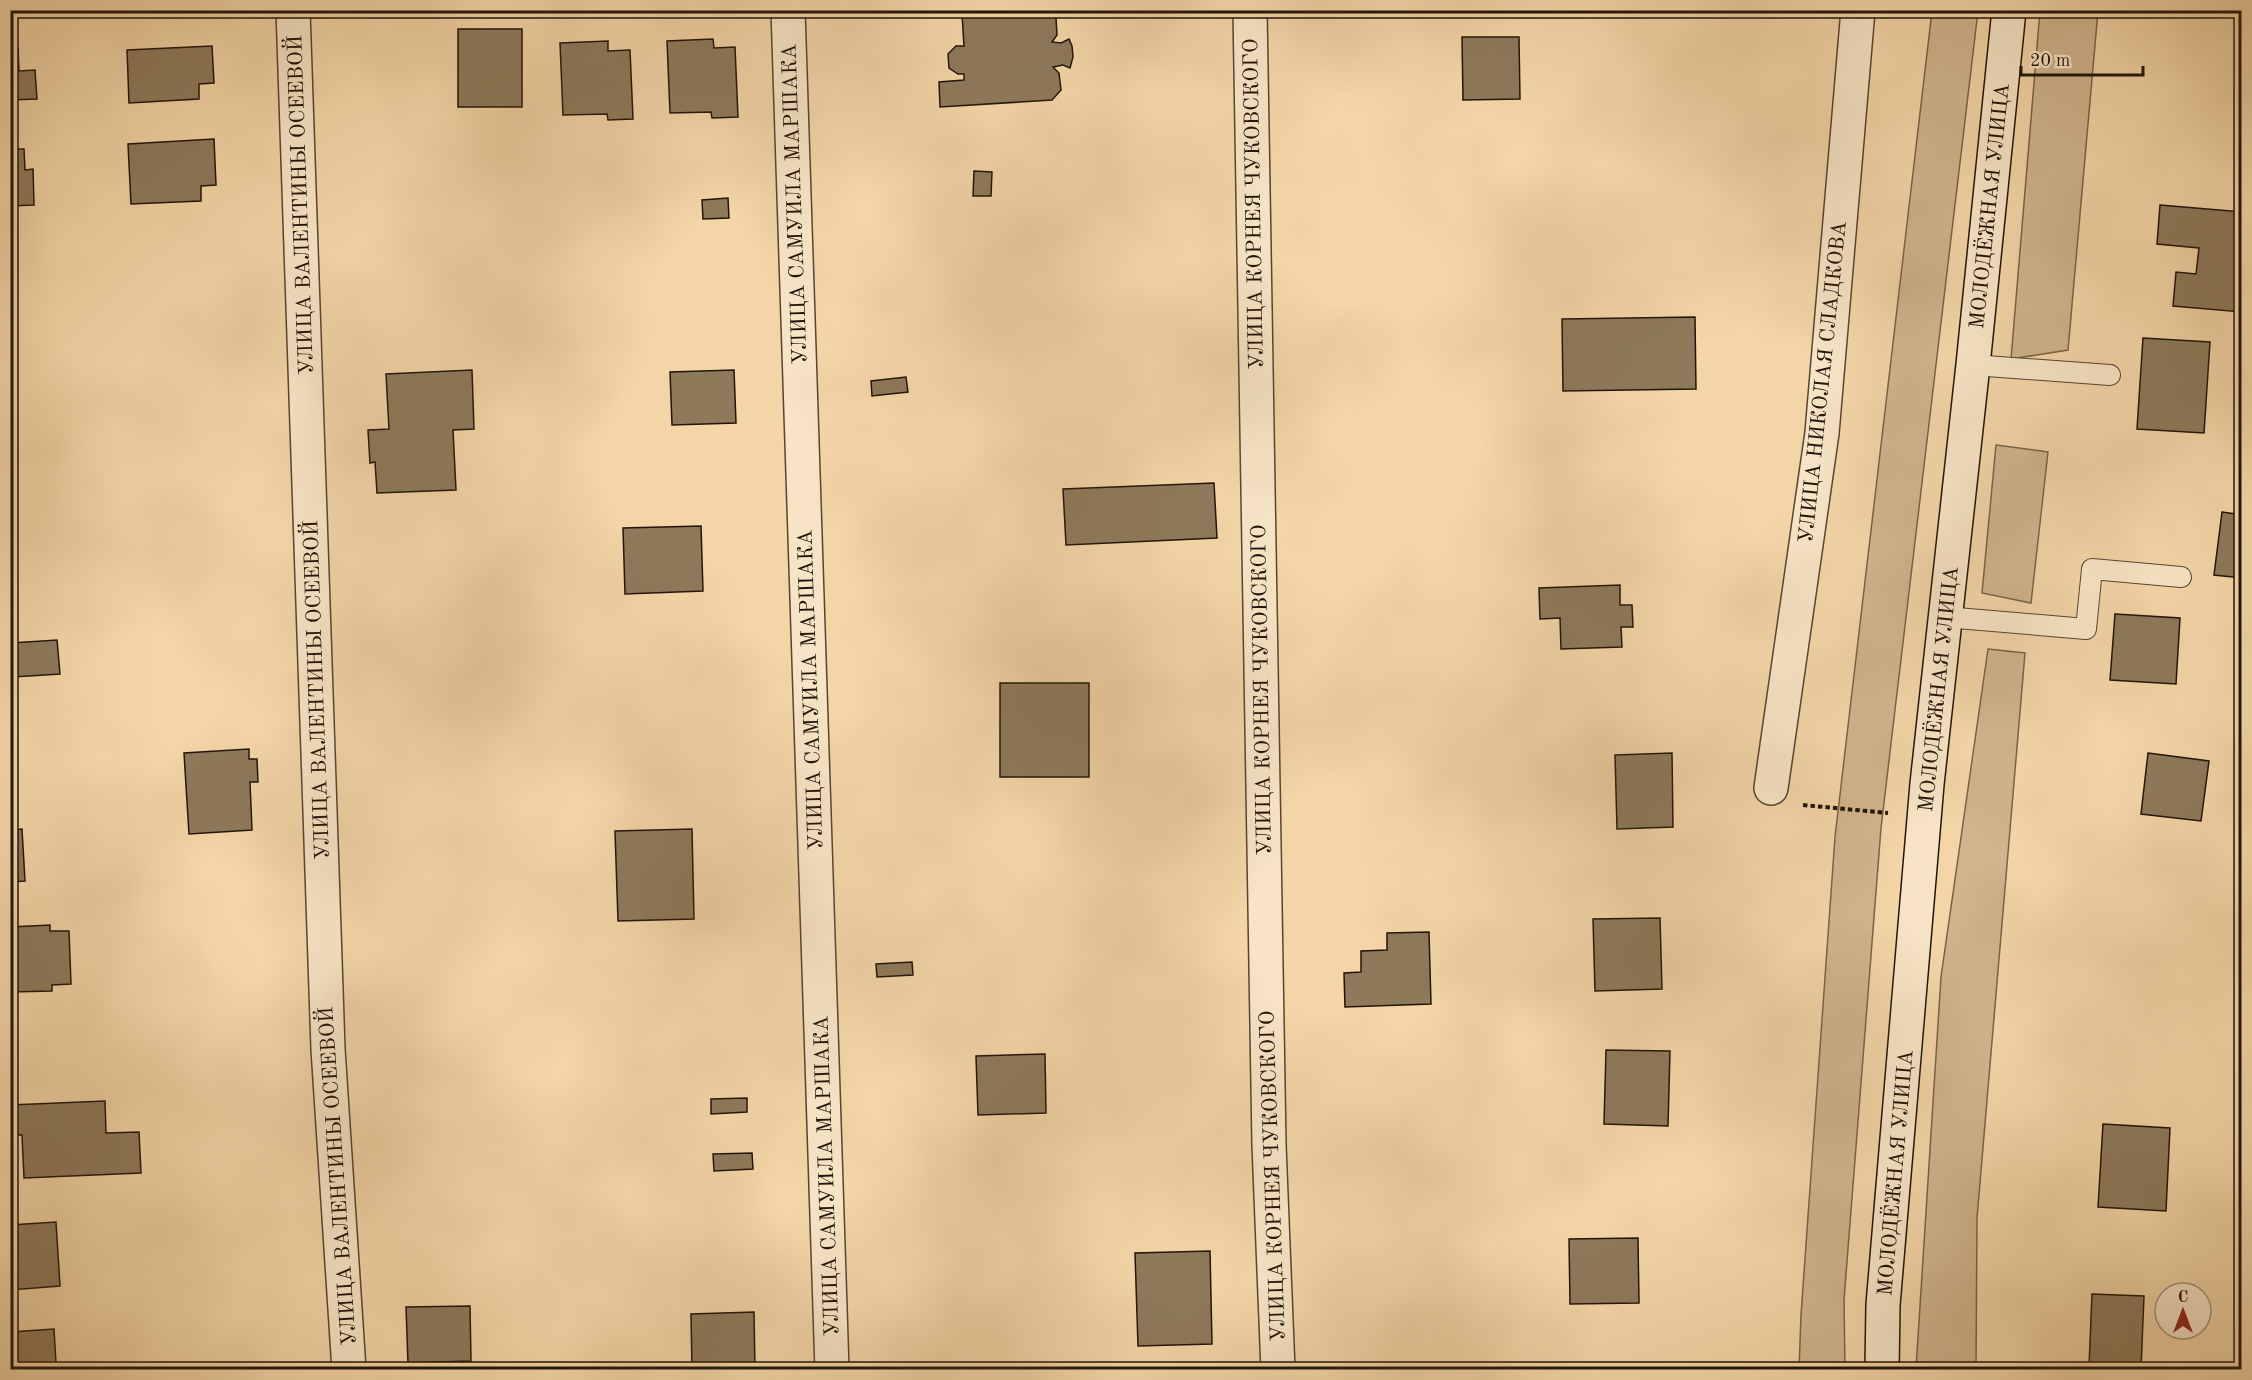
<svg xmlns="http://www.w3.org/2000/svg" width="2252" height="1380" viewBox="0 0 2252 1380" font-family="'Old Standard TT',serif">
  <rect width="100%" height="100%" fill="#f3d5a7"/>
  <filter id="stains"><feTurbulence type="fractalNoise" baseFrequency=".00333" numOctaves="4"/><feColorMatrix values="0 0 0 0 .2 0 0 0 0 .09 0 0 0 0 .02 0 0 0 .5 -.17"/></filter>
  <radialGradient id="worn" r=".72"><stop offset=".6" stop-color="#630" stop-opacity="0"/><stop offset="1" stop-color="#630" stop-opacity=".3"/></radialGradient>
  <g fill="#cfb48c" stroke="#78644a" stroke-width="1.5">
    <path d="M1932 11H1978L1881 828 1844 1300 1845 1369H1799L1801 1315 1835 837Z"/>
    <path d="M2040 11H2098L2068 350 2011 359Z"/>
    <path d="M1996 445 2048 452 2031 603 1982 593Z"/>
    <path d="M1988 649 2025 653 1977 1218 1976 1369H1916L1941 977Z"/>
  </g>
  <g fill="#8e795b" stroke="#211509" stroke-width="1.5">
    <path d="M1017 10H1049L1056 18 1057 35 1052 42 1061 43 1069 39 1072 46 1073 57 1070 68 1063 65 1053 67 1059 73 1061 90 1052 100 940 107 939 82 964 80V74H958L949 68 948 54 956 46H964L962 14Z"/>
    <rect x="458" y="29" width="64" height="78"/>
    <path d="M1462 37H1519L1520 99 1463 100Z"/>
    <path d="M713 39 714 48 735 47 738 117 712 118 711 112 670 113 667 41Z"/>
    <path d="M608 41V51L630 50 633 119 608 120 607 114 563 115 560 43Z"/>
    <path d="M212 46 214 83 199 84V99L129 103 127 50Z"/>
    <path d="M10 47H18L19 71 35 70 37 99 10 100Z"/>
    <path d="M214 139 216 185 201 186V201L131 204 128 144Z"/>
    <path d="M10 149H24L25 170 33 169 34 205 10 206Z"/>
    <path d="M974 171 992 172 991 196H973Z"/>
    <path d="M728 198 729 218 703 219 702 200Z"/>
    <path d="M2160 205 2242 212V312L2173 306 2176 272 2196 274 2199 248 2157 244Z"/>
    <path d="M1695 317 1696 389 1563 391 1562 319Z"/>
    <path d="M2143 338 2210 342 2204 433 2137 429Z"/>
    <path d="M472 370 474 429 453 430 456 490 377 493 375 462 370 463 368 430 389 429 386 374Z"/>
    <path d="M734 370 736 423 672 425 670 372Z"/>
    <path d="M906 377 908 392 872 396 871 381Z"/>
    <path d="M1214 483 1217 538 1066 545 1063 489Z"/>
    <path d="M2222 512 2242 515V578L2214 575Z"/>
    <path d="M701 526 703 591 625 594 623 528Z"/>
    <path d="M1620 585V605H1632L1633 627H1621L1622 647 1561 649 1560 618 1540 619 1539 588Z"/>
    <path d="M2115 614 2180 618 2176 684 2110 680Z"/>
    <path d="M57 640 60 674 13 677 11 643Z"/>
    <rect x="1000" y="683" width="89" height="94"/>
    <path d="M249 749V759H257L258 782H250L252 830 189 834 184 753Z"/>
    <path d="M1672 753 1673 827 1617 829 1615 755Z"/>
    <path d="M2148 753 2209 761 2201 821 2141 814Z"/>
    <path d="M22 829 25 881 10 882V830Z"/>
    <path d="M692 829 694 919 618 921 615 831Z"/>
    <path d="M1660 918 1662 989 1595 991 1593 919Z"/>
    <path d="M50 925V931H69L71 984 52 985V991L10 992V927Z"/>
    <path d="M1429 932 1431 1004 1345 1007 1344 973 1361 972V951L1387 950V933Z"/>
    <path d="M912 962 913 975 877 977 876 964Z"/>
    <path d="M1606 1050 1670 1051 1668 1126 1604 1124Z"/>
    <path d="M1045 1054 1046 1113 978 1115 976 1056Z"/>
    <path d="M747 1098V1112L711 1114V1099Z"/>
    <path d="M105 1101 106 1133 139 1132 141 1173 24 1178 22 1135H10V1105Z"/>
    <path d="M2103 1124 2170 1128 2166 1211 2098 1207Z"/>
    <path d="M752 1153 753 1169 714 1171 713 1154Z"/>
    <path d="M56 1222 60 1286 10 1290V1225Z"/>
    <path d="M1638 1238 1639 1303 1570 1304 1569 1239Z"/>
    <path d="M1210 1251 1212 1344 1138 1346 1135 1253Z"/>
    <path d="M2092 1294 2144 1296 2141 1369 2089 1367Z"/>
    <path d="M470 1306 471 1361 408 1363 406 1307Z"/>
    <path d="M754 1312 755 1370H692L691 1314Z"/>
    <path d="M54 1329 56 1363 10 1366V1332Z"/>
  </g>
  <g fill="none" stroke-linecap="round" stroke-linejoin="round">
    <defs>
      <g id="lane">
        <path d="M1973 365 2110 375"/>
        <path d="M1945 617 2086 629 2092 569 2181 577"/>
      </g>
      <g id="street">
        <path d="M293 10 328 1049 349 1370"/>
        <path d="M788 10 832 1370"/>
        <path d="M1250 10 1269 1145 1278 1370"/>
        <path d="M1771 788 1822 433 1858 10"/>
      </g>
      <path id="secondary" d="M1882 1370 1883 1305 1927 784 1973 365 2009 10"/>
    </defs>
    <use href="#lane" stroke="#564530" stroke-width="22"/>
    <use href="#street" stroke="#564530" stroke-width="36"/>
    <use href="#secondary" stroke="#211509" stroke-width="36"/>
    <path stroke="#211509" stroke-width="4" stroke-dasharray="4.5 3" stroke-linecap="butt" d="M1803 805 1888 813"/>
    <use href="#lane" stroke="#f7e4c6" stroke-width="20"/>
    <use href="#street" stroke="#f7e4c6" stroke-width="33"/>
    <use href="#secondary" stroke="#f7e4c6" stroke-width="33"/>
  </g>
  <g text-anchor="middle" stroke-width="4.5" stroke-linejoin="round" paint-order="stroke">
    <g font-size="21" fill="#211509" stroke="#f7e4c6">
      <text transform="translate(794 204) rotate(-92)" y="7">УЛИЦА САМУИЛА МАРШАКА</text>
      <text transform="translate(1253 204) rotate(-91)" y="7">УЛИЦА КОРНЕЯ ЧУКОВСКОГО</text>
      <text transform="translate(300 205) rotate(-92)" y="7">УЛИЦА ВАЛЕНТИНЫ ОСЕЕВОЙ</text>
      <text transform="translate(1989 206) rotate(-84)" y="7">МОЛОДЁЖНАЯ УЛИЦА</text>
      <text transform="translate(1822 382) rotate(-84)" y="7">УЛИЦА НИКОЛАЯ СЛАДКОВА</text>
      <text transform="translate(1938 689) rotate(-84)" y="7">МОЛОДЁЖНАЯ УЛИЦА</text>
      <text transform="translate(316 690) rotate(-92)" y="7">УЛИЦА ВАЛЕНТИНЫ ОСЕЕВОЙ</text>
      <text transform="translate(810 690) rotate(-92)" y="7">УЛИЦА САМУИЛА МАРШАКА</text>
      <text transform="translate(1261 690) rotate(-91)" y="7">УЛИЦА КОРНЕЯ ЧУКОВСКОГО</text>
      <text transform="translate(1895 1173) rotate(-85)" y="7">МОЛОДЁЖНАЯ УЛИЦА</text>
      <text transform="translate(337 1176) rotate(-94)" y="7">УЛИЦА ВАЛЕНТИНЫ ОСЕЕВОЙ</text>
      <text transform="translate(826 1176) rotate(-92)" y="7">УЛИЦА САМУИЛА МАРШАКА</text>
      <text transform="translate(1272 1176) rotate(-92)" y="7">УЛИЦА КОРНЕЯ ЧУКОВСКОГО</text>
    </g>
  </g>
  <rect width="2252" height="1380" fill="none" stroke="#f3d5a7" stroke-width="36"/>
  <rect x="12" y="12" width="2228" height="1356" fill="none" stroke="#211509" stroke-width="3"/>
  <rect x="18" y="18" width="2216" height="1344" fill="none" stroke="#211509" stroke-width="1.5"/>
  <g transform="translate(2183 1311)"><circle r="28" fill="#f7e4c6" stroke="#a1917a" stroke-width="1.5"/>
  <path d="M0-4.5L10 22L0 15L-10 22Z" fill="#8f2418"/>
  <text y="-9" font-size="16" font-weight="bold" text-anchor="middle" fill="#211509">С</text>
  </g>
  <path d="M2021 66v9h122v-9" fill="none" stroke="#211509" stroke-width="3"/>
  <text x="2030" y="66" font-size="18" fill="#211509" stroke="#f7e4c6" stroke-width="4.5" paint-order="stroke">20 m</text>
  <rect width="100%" height="100%" filter="url(#stains)"/>
  <rect width="100%" height="100%" fill="url(#worn)"/>
</svg>
